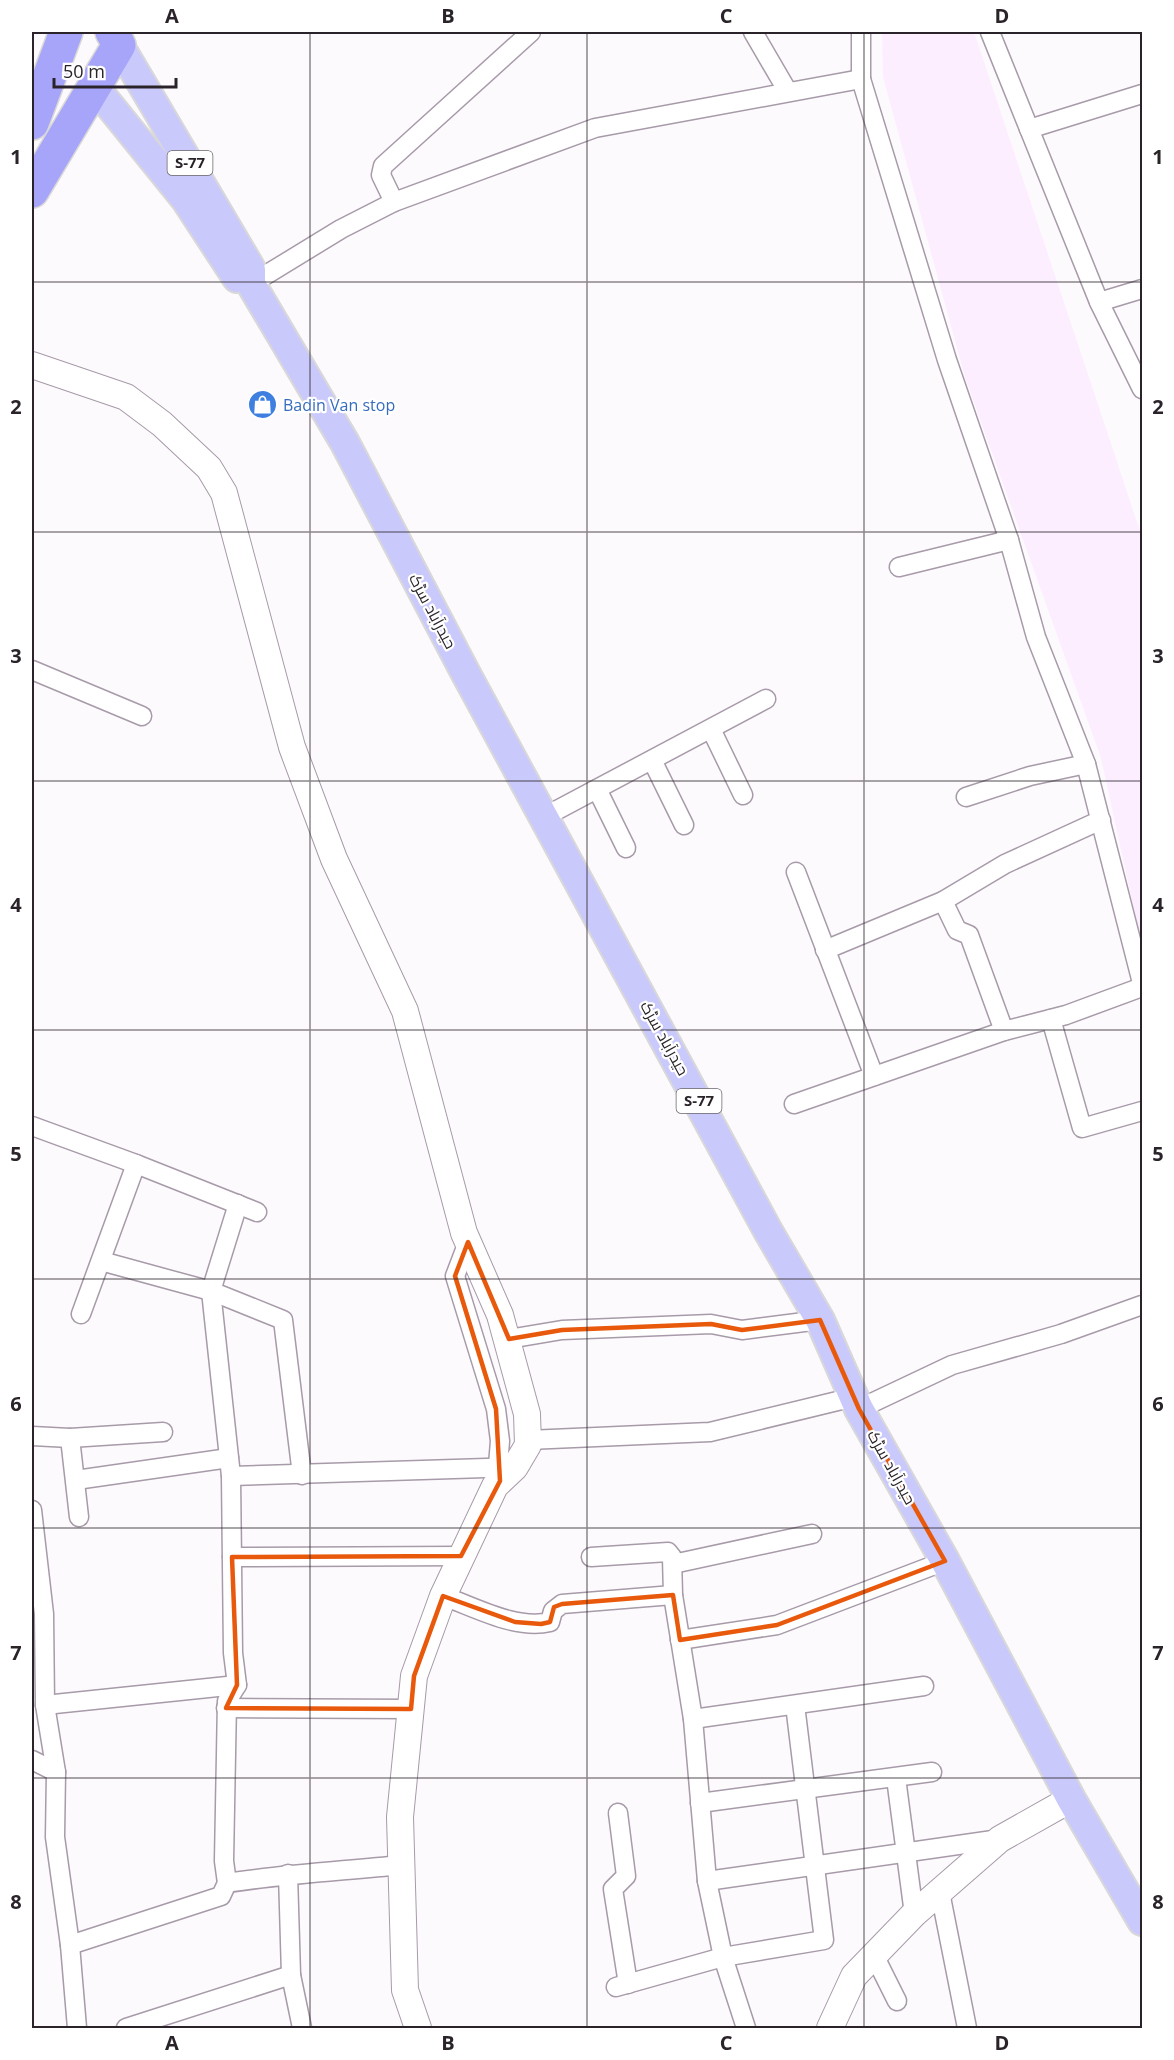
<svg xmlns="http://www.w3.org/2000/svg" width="1174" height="2060" viewBox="0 0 1174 2060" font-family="'Open Sans',Cairo,sans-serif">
  <rect width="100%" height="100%" fill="#fdfafd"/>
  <path fill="#fcedff" d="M882 32H974L1142 537V946L1101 758 965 377 883 77Z"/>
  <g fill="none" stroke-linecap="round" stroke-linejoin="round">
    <defs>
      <g id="street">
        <path d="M753 32 788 92"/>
        <path d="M861 32V79"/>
        <path d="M990 32 1099 302 1142 389"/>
        <path d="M1029 129 1142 94"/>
        <path d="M394 202 381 175 383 166 531 32"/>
        <path d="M251 284 341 229 394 202 595 128 861 79 947 360 1009 540 1036 637 1086 764 1142 983"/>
        <path d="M1099 302 1142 289"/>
        <path d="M899 567 1009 540"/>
        <path d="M32 670 142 716"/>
        <path d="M711 729 743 795"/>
        <path d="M652 760 684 825"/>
        <path d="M597 789 626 848"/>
        <path d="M966 797 1030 776 1086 764"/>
        <path d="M544 817 766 699"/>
        <path d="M796 872 874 1076"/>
        <path d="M943 901 957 930 969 935 1004 1031"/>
        <path d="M825 950 943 901 1005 864 1101 820"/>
        <path d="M1051 1019 1082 1128 1142 1111"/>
        <path d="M794 1104 1004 1031 1066 1015 1142 987"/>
        <path d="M32 1126 136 1164 257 1212"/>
        <path d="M468 1242 455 1276 496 1409 500 1441 497 1477"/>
        <path d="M101 1261 211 1291 283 1320 302 1475"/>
        <path d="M81 1314 136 1164"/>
        <path d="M509 1339 562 1330 711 1324 742 1330 820 1320"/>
        <path d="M859 1409 952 1365 1061 1334 1142 1305"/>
        <path d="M32 1436 70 1438 163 1432"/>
        <path d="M70 1438 79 1517"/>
        <path d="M528 1440 710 1432 854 1397"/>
        <path d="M231 1476 515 1467"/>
        <path d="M76 1480 229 1458"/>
        <path d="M32 1510 44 1614 45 1705 56 1772 55 1837 70 1945 77 2028"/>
        <path d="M232 1557 461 1556"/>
        <path d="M591 1557 668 1552 672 1557 673 1595 693 1719 707 1881 723 1957 746 2028"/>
        <path d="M673 1564 812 1534"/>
        <path d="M443 1596C475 1607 515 1630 550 1622L553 1611 562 1604 673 1595"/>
        <path d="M680 1640 777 1625 945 1561"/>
        <path d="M45 1705 237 1685"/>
        <path d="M226 1708 411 1709"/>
        <path d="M693 1719 924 1686"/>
        <path d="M32 1760 56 1772"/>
        <path d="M896 1778 914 1914"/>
        <path d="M700 1803 932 1772"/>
        <path d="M618 1813 626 1876 613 1889 628 1984"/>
        <path d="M288 1874 291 1975 302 2028"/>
        <path d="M707 1881 1000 1839"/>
        <path d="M227 1883C285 1874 343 1871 401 1865"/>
        <path d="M940 1892 967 2028"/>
        <path d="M70 1945 221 1896 227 1883 224 1861 227 1701 237 1685 233 1653 231 1476 211 1291 238 1204"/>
        <path d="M874 1955 897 2001"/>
        <path d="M616 1987 723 1957 824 1940 795 1705"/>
        <path d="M126 2028 291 1975"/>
      </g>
      <g id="secondary">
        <path d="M32 365 126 397 162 424 209 468 224 493 292 747 334 859 405 1011 464 1233 500 1315 527 1414 528 1445 515 1467 495 1486 443 1596 414 1676 400 1817 405 1990 418 2028"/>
        <path d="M830 2028 854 1976 914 1914 1000 1839 1071 1799"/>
      </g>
      <g id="primary">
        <path d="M119 45 251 269V284L345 443 465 672 768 1231 820 1320 859 1409 945 1561 1071 1799 1142 1921"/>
        <path d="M93 85 186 200 237 278"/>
      </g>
      <g id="highway">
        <path d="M32 123 66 32"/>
        <path d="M32 191 119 45 112 32"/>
      </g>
    </defs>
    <use href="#street" stroke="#a79aa9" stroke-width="21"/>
    <use href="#secondary" stroke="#a79aa9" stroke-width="28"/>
    <use href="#primary" stroke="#d9d8d9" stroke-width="32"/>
    <use href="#highway" stroke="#d9d8d9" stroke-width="36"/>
    <use href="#street" stroke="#fff" stroke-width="18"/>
    <use href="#secondary" stroke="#fff" stroke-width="26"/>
    <use href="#primary" stroke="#cac9fb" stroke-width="28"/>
    <use href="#highway" stroke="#a6a5f9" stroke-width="33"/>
  </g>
  <path fill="none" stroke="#e8590c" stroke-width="4.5" stroke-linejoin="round" d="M468 1242 509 1339 562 1330 711 1324 742 1330 820 1320 859 1409 945 1561 777 1625 680 1640 673 1595 562 1604 554 1607 550 1622 541 1624 515 1622 443 1596 414 1676 411 1709 226 1708 237 1685 232 1557 461 1556 500 1481 496 1409 455 1276Z"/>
  <path fill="none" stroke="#2a242a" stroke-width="1.5" stroke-opacity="0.55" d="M310 32V2028M587 32V2028M864 32V2028M32 282H1142M32 532H1142M32 781H1142M32 1030H1142M32 1279H1142M32 1528H1142M32 1778H1142"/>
  <defs>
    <symbol id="shop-disc" viewBox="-11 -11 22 22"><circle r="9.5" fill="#3f7fe0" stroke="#fff"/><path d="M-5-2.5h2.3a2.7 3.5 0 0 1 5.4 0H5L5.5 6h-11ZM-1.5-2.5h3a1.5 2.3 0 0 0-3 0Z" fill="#fff"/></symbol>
  </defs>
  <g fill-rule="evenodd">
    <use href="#shop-disc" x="246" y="388" width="33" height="33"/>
  </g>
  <g text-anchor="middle" stroke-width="4.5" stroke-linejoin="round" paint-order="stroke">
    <g fill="#fff" stroke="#6a666a" stroke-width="1.5">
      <rect x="167.5" y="151" width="45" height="24" rx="4.5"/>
      <rect x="676.5" y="1089" width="45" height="24" rx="4.5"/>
    </g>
    <g font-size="15" font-weight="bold" fill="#2a242a">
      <text x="190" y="168">S-77</text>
      <text x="699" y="1106">S-77</text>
    </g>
    <g font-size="16" fill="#366cbe" stroke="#fff" text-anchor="start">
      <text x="283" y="411">Badin Van stop</text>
    </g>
    <g font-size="16" fill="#2a242a" stroke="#fff">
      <text transform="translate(433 611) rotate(62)" y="6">حیدرآباد سڑک</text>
      <text transform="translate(665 1038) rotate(61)" y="6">حیدرآباد سڑک</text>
      <text transform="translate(892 1467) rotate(61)" y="6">حیدرآباد سڑک</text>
    </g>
  </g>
  <rect width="1174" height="2060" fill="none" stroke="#ffffff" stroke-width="66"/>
  <path d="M54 78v9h122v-9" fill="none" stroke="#2a242a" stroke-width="3"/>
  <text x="63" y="78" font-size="18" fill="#2a242a" stroke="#ffffff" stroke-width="4.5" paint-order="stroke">50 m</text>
  <rect x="33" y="33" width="1108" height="1994" fill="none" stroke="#2a242a" stroke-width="2"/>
  <g font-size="20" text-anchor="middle" font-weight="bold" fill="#2a242a">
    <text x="172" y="23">A</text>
    <text x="448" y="23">B</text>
    <text x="726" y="23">C</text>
    <text x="1002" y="23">D</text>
    <text x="16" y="164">1</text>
    <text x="1158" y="164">1</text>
    <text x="16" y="414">2</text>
    <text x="1158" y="414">2</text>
    <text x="16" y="663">3</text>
    <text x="1158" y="663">3</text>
    <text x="16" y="912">4</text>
    <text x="1158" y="912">4</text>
    <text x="16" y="1161">5</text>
    <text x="1158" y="1161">5</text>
    <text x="16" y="1411">6</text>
    <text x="1158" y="1411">6</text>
    <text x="16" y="1660">7</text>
    <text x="1158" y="1660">7</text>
    <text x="16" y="1909">8</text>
    <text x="1158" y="1909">8</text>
    <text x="172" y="2050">A</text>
    <text x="448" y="2050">B</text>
    <text x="726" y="2050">C</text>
    <text x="1002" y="2050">D</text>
  </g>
</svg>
